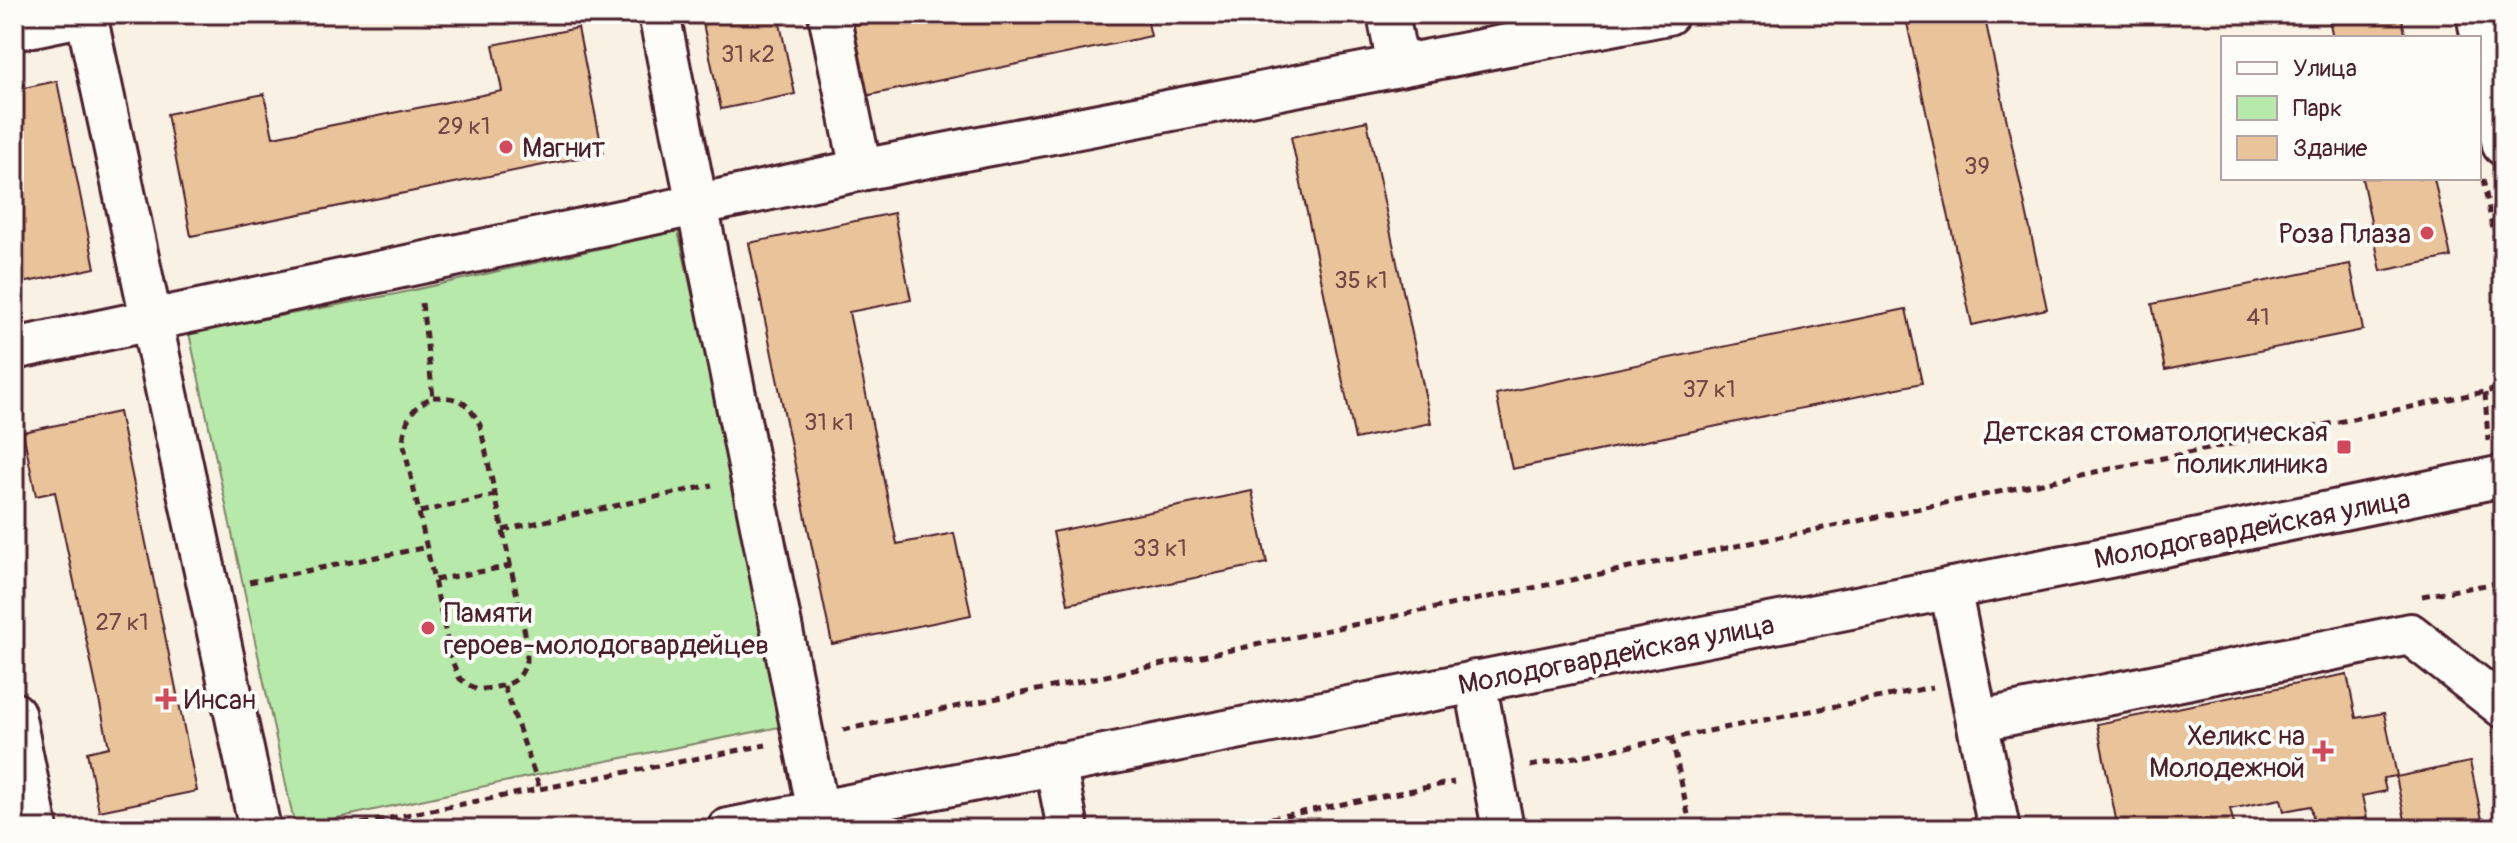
<svg xmlns="http://www.w3.org/2000/svg" width="2517" height="843" viewBox="0 0 2517 843" font-family="Pangolin,sans-serif">
  <rect width="100%" height="100%" fill="#f9f1e4"/>
  <filter id="ink" filterUnits="userSpaceOnUse"><feTurbulence type="fractalNoise" baseFrequency=".0125" numOctaves="2"/><feDisplacementMap in="SourceGraphic" scale="16" xChannelSelector="R" yChannelSelector="G"/><feConvolveMatrix kernelMatrix="1 2 1 2 8 2 1 2 1" color-interpolation-filters="sRGB"/></filter>
  <g filter="url(#ink)">
    <path fill="#b6e9aa" stroke="#80846a" stroke-width="2" d="M678 231 731 468 780 727 546 773 295 827 189 333 396 294Z"/>
    <g fill="#e9c399" stroke="#4a1f2b" stroke-width="2">
      <path d="M701 14H778L795 94 721 109Z"/>
      <path d="M905 14H1146L1151 36 865 96 850 26Z"/>
      <path d="M1951 14H1984L2047 309 1972 325 1907 23Z"/>
      <path d="M2328 14H2401L2406 38H2333Z"/>
      <path d="M578 28 603 153 191 236 167 114 264 94 273 137 502 91 493 45Z"/>
      <path d="M57 81 95 268 22 283 14 244V90Z"/>
      <path d="M1367 121 1431 423 1355 439 1291 137Z"/>
      <path d="M2362 178H2434L2451 257 2381 271Z"/>
      <path d="M894 213 911 300 849 312 897 544 954 533 971 615 832 644 749 243Z"/>
      <path d="M2350 264 2363 330 2165 370 2152 304Z"/>
      <path d="M1906 309 1922 383 1512 469 1496 394Z"/>
      <path d="M119 412 197 791 99 811 87 752 109 747 55 492 36 496 23 432Z"/>
      <path d="M1252 491 1267 563 1068 604 1053 532Z"/>
      <path d="M2347 674 2356 718 2384 713 2397 776 2383 778 2386 791 2362 796 2367 818 2315 828 2311 806 2284 811 2281 799 2230 809 2234 824 2216 829H2142L2141 827 2118 829 2097 724Z"/>
      <path d="M2470 762 2484 829H2407L2396 777Z"/>
    </g>
    <g fill="none" stroke-linecap="round" stroke-linejoin="round">
      <defs>
        <g id="minor">
          <path d="M86 14 260 829"/>
          <path d="M659 14 818 811"/>
          <path d="M829 14 861 170"/>
          <path d="M1388 14 1398 66"/>
          <path d="M2477 14 2503 145"/>
          <path d="M14 30 91 14"/>
          <path d="M14 349 861 170 1668 14"/>
          <path d="M1950 588 1999 829"/>
          <path d="M1475 681 1503 829"/>
          <path d="M14 713 37 829"/>
          <path d="M1977 721 2410 634 2503 707"/>
          <path d="M1055 763 1068 829"/>
          <path d="M728 829 2130 553 2503 476"/>
        </g>
      </defs>
      <use href="#minor" stroke="#4a1f2b" stroke-width="46"/>
      <g stroke="#4a1f2b" stroke-width="5" stroke-dasharray="8 6" stroke-linecap="butt">
        <path d="M2483 179 2503 280"/>
        <path d="M422 303 433 397"/>
        <path d="M2485 393 2488 441"/>
        <path d="M433 397C460 397 467 401 480 425L528 647C525 685 511 685 477 690L460 679 452 661 403 441C406 418 411 407 433 397Z"/>
        <path d="M420 512 495 495"/>
        <path d="M2494 519 2500 582"/>
        <path d="M503 530 712 485"/>
        <path d="M435 580 511 566"/>
        <path d="M249 582 428 547"/>
        <path d="M2422 596 2503 582"/>
        <path d="M504 686 540 789"/>
        <path d="M843 730 2503 388"/>
        <path d="M1672 738 1691 829"/>
        <path d="M1530 766 1933 687"/>
        <path d="M334 829 766 745"/>
        <path d="M1216 829 1454 782"/>
      </g>
      <use href="#minor" stroke="#fdfcf7" stroke-width="40"/>
    </g>
  </g>
  <g fill="#d1495b" stroke="#fdfcf7" stroke-width="3">
    <circle cx="506" cy="147" r="8"/>
    <circle cx="2427" cy="233" r="8"/>
    <rect x="2336" y="439" width="16" height="16" rx="4"/>
    <circle cx="428" cy="628" r="8"/>
    <path d="M162 687h8v8h8v8h-8v8h-8v-8h-8v-8h8z"/>
    <path d="M2319 739h8v8h8v8h-8v8h-8v-8h-8v-8h8z"/>
  </g>
  <g text-anchor="middle" stroke-width="8" stroke-linejoin="round" paint-order="stroke">
    <g font-size="24" fill="#724846">
      <text x="748" y="62">31 к2</text>
      <text x="464" y="134">29 к1</text>
      <text x="1977" y="174">39</text>
      <text x="1361" y="288">35 к1</text>
      <text x="2258" y="325">41</text>
      <text x="1709" y="397">37 к1</text>
      <text x="829" y="430">31 к1</text>
      <text x="1160" y="556">33 к1</text>
      <text x="122" y="630">27 к1</text>
    </g>
    <g font-size="28" fill="#4a1f2b" stroke="#fdfcf7" text-anchor="start">
      <text x="522" y="157">Магнит</text>
      <text x="2411" y="243" text-anchor="end">Роза Плаза</text>
      <text x="2328" y="441" text-anchor="end">Детская стоматологическая<tspan x="2328" dy="32">поликлиника</tspan></text>
      <text x="444" y="622">Памяти<tspan x="444" dy="32">героев-молодогвардейцев</tspan></text>
      <text x="184" y="709">Инсан</text>
      <text x="2305" y="745" text-anchor="end">Хеликс на<tspan x="2305" dy="32">Молодежной</tspan></text>
    </g>
    <g font-size="28" fill="#4a1f2b" stroke="#fdfcf7">
      <text transform="translate(2252 528) rotate(-11)" y="10">Молодогвардейская улица</text>
      <text transform="translate(1616 654) rotate(-11)" y="10">Молодогвардейская улица</text>
    </g>
  </g>
  <rect width="2517" height="843" fill="none" stroke="#fdfcf7" stroke-width="48"/>
  <rect x="24" y="24" width="2469" height="795" fill="none" stroke="#4a1f2b" stroke-width="3" filter="url(#ink)"/>
  <rect x="2221" y="36" width="260" height="144" fill="#fdfcf7" stroke="#b5a4a5" stroke-width="2"/>
  <rect x="2237" y="62" width="40" height="12" fill="#fdfcf7" stroke="#b5a4a5" stroke-width="2"/>
  <text x="2293" y="76" font-size="24" fill="#4a1f2b">Улица</text>
  <rect x="2237" y="96" width="40" height="24" fill="#b6e9aa" stroke="#b5a4a5" stroke-width="2"/>
  <text x="2293" y="116" font-size="24" fill="#4a1f2b">Парк</text>
  <rect x="2237" y="136" width="40" height="24" fill="#e9c399" stroke="#b5a4a5" stroke-width="2"/>
  <text x="2293" y="156" font-size="24" fill="#4a1f2b">Здание</text>
</svg>
